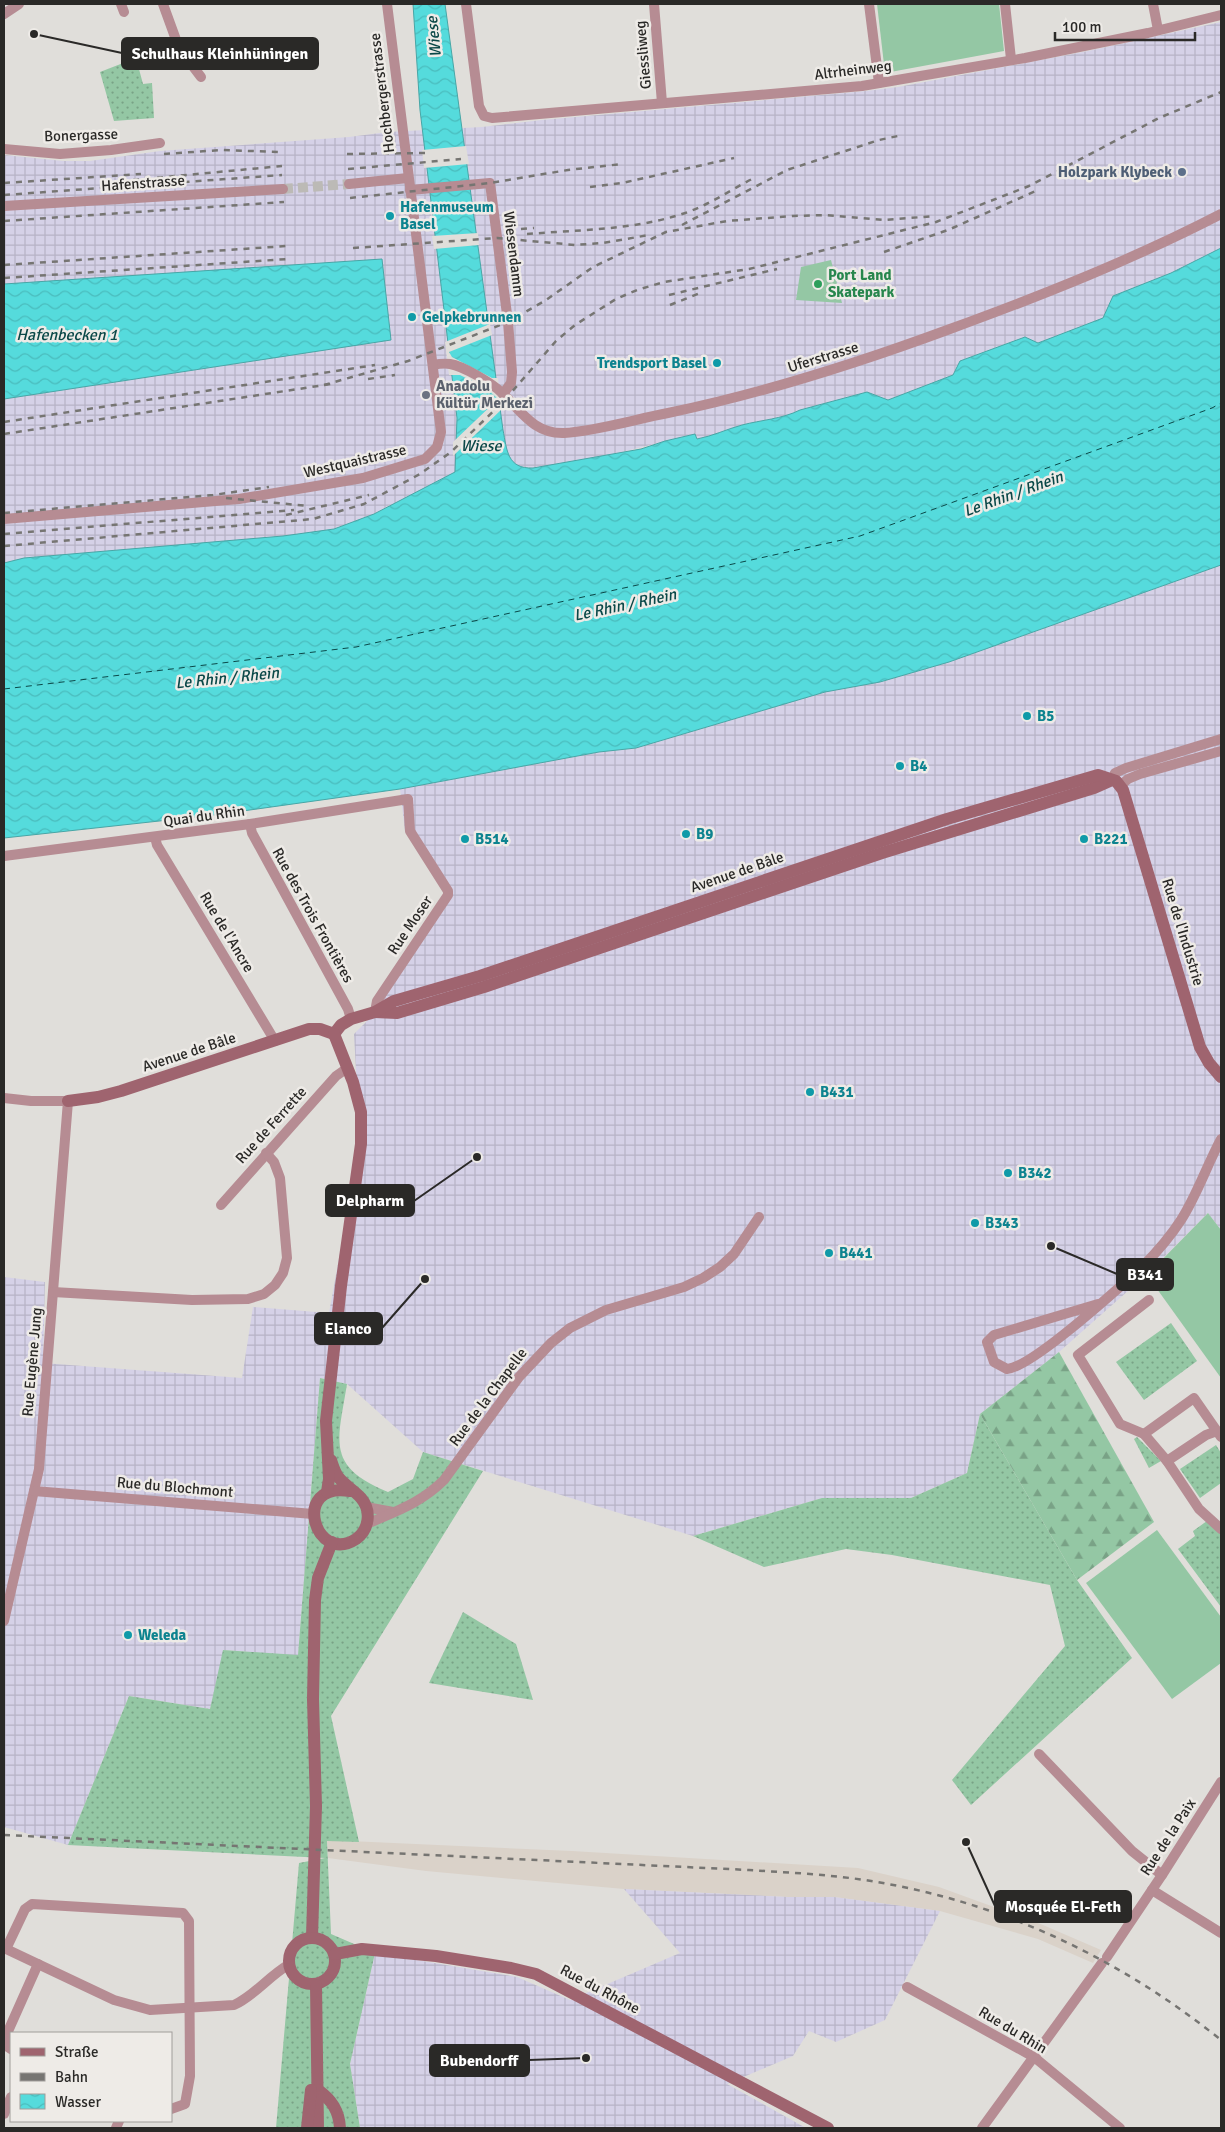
<svg xmlns="http://www.w3.org/2000/svg" width="1225" height="2132" viewBox="0 0 1225 2132" font-family="Signika,sans-serif">
  <defs>
    <pattern id="industrial-grid" width="8" height="8" patternUnits="userSpaceOnUse" patternTransform="scale(1.25)"><rect width="8" height="8" fill="#d5d1e7"/><path d="M0 4h8M4 0v8" fill="none" stroke="#b7b3c6"/></pattern>
    <pattern id="grass-dots" width="8" height="8" patternUnits="userSpaceOnUse" patternTransform="scale(1.25)"><rect width="8" height="8" fill="#94c7a4"/><path d="M2 2h.1M6 6h.1" fill="none" stroke="#79a286" stroke-width="1.8" stroke-linecap="round"/></pattern>
    <pattern id="forest-firs" width="22" height="20" patternUnits="userSpaceOnUse" patternTransform="scale(1.25)"><rect width="22" height="20" fill="#94c7a4"/><path d="M5 1l3.5 6h-7zM16 11l3.5 6h-7z" fill="#79a286"/></pattern>
    <pattern id="water-waves" width="16" height="10" patternUnits="userSpaceOnUse" patternTransform="scale(1.25)"><rect width="16" height="10" fill="#55dbdc"/><path d="M0 5q4-4 8 0t8 0" fill="none" stroke="#4abcbd"/></pattern>
  </defs>
  <rect width="100%" height="100%" fill="#e0deda"/>
  <path fill="#dad2c9" d="M327 1840 572 1851 858 1868 939 1887 1043 1925 1101 1950 1093 1963 1038 1939 940 1911 834 1897H788L624 1889 426 1871 328 1858Z"/>
  <g fill="url(#industrial-grid)">
    <path d="M1221 22V248L1171 273 1113 296 1103 318 1038 343 1024 337 960 361 953 375 888 400 867 392 800 410 791 415 741 425 721 434 697 439 695 434 610 455 533 468 521 467 390 505 374 514 334 529 300 535 230 541 24 558 4 563V155L63 161H90L160 151 349 137 388 132 482 127 542 120 866 91 898 87 1088 51Z"/>
    <path d="M1221 565V1230L1208 1213 1146 1275 1059 1352 980 1414 967 1473 911 1498H822L693 1536 423 1452 347 1384 320 1378 298 1656 224 1650 210 1709 129 1696 68 1845 4 1827V1277L45 1282 43 1363 242 1378 253 1307 329 1313 360 1144 354 1034 372 1016 445 893 405 831 400 789 599 752 636 748 825 692 880 682 949 662Z"/>
    <path d="M624 1889 788 1897H834L940 1911 885 2020 836 2042 809 2031 793 2056 727 2084 806 2128H360L350 2064 375 1953 517 1977 570 2000 680 1953Z"/>
  </g>
  <g fill="url(#grass-dots)">
    <path d="M136 58 143 84 152 83 154 118 114 121 100 72Z"/>
    <path d="M1171 1323 1197 1361 1144 1400 1116 1362Z"/>
    <path d="M320 1378 347 1384C338 1441 325 1466 388 1492L413 1479 423 1452 483 1471 331 1716 359 1842 327 1841 331 1934 375 1953 350 2064 360 2128H276L299 1863 325 1858 68 1845 129 1696 210 1709 223 1650 298 1655Z"/>
    <path d="M980 1414 1077 1580 1132 1658 971 1805 952 1780 1065 1646 1050 1585 892 1555 846 1549 764 1567 693 1536 822 1498H911L967 1473Z"/>
    <path d="M1137 1437 1161 1461 1149 1468 1134 1439Z"/>
    <path d="M1216 1445 1221 1453V1483L1200 1498 1180 1469Z"/>
    <path d="M1207 1521 1221 1533V1607L1178 1549 1195 1536 1193 1531Z"/>
    <path d="M463 1612 516 1644 533 1700 429 1683Z"/>
  </g>
  <path fill="url(#forest-firs)" d="M1059 1352 1154 1522 1077 1580 980 1414Z"/>
  <g fill="#94c7a4">
    <path d="M877 4H999L1004 51 885 73Z"/>
    <path d="M831 260 842 303 796 300 801 267Z"/>
    <path d="M1208 1213 1221 1230V1378L1147 1275Z"/>
    <path d="M1157 1530 1221 1617V1663L1172 1699 1086 1583Z"/>
  </g>
  <g fill="url(#water-waves)" stroke="#48a6a6">
    <path d="M413 4H445L503 430C507 450 507 469 533 468L641 449 665 441 695 434 697 439C713 436 727 429 742 425 761 420 782 419 800 410L867 392 888 400 953 375 960 361 1025 337 1038 343 1103 318 1113 296 1171 273 1221 248V565L949 662 880 682 825 692 636 748 599 752 400 789 214 815 4 838V563L24 558 283 536 334 529 374 514 455 472 457 418 420 110Z"/>
    <path d="M382 259 391 340 4 399V284Z"/>
  </g>
  <g fill="#e0deda">
    <path d="M466 146 469 164 424 168 422 150Z"/>
    <path d="M478 233 479 245 434 249 432 236Z"/>
    <path d="M490 324 492 335 449 352 452 357 492 378H498L500 395 499 399 502 409 453 456V442L498 399 486 388 460 375H449L445 342Z"/>
  </g>
  <g fill="none" stroke-linecap="round" stroke-linejoin="round">
    <path stroke="#0a4848" stroke-width="1" stroke-dasharray="6 5" stroke-linecap="butt" d="M4 689 356 647 860 536 1212 408 1221 403"/>
    <path stroke="#bcbab6" stroke-width="10" stroke-dasharray="10 5" stroke-linecap="butt" d="M283 189 349 184"/>
    <g stroke="#b68c93" stroke-width="10">
      <path d="M121 4 124 12"/>
      <path d="M163 4 179 48 201 77"/>
      <path d="M466 4 479 106 484 116 492 118 862 86 1025 58 1148 33 1221 15"/>
      <path d="M654 4 662 103"/>
      <path d="M869 4 879 83"/>
      <path d="M1005 4 1011 59"/>
      <path d="M1153 4 1158 30"/>
      <path d="M4 14 19 4"/>
      <path d="M4 149 60 154 111 150 160 143"/>
      <path d="M349 184 408 178"/>
      <path d="M410 190 490 183 508 322 512 372 511 383 503 394"/>
      <path d="M4 206 283 189"/>
      <path d="M433 365C438 364 444 363 450 364 463 366 492 383 502 393 521 411 534 434 564 433 596 431 636 419 668 413 765 393 858 363 950 329 1043 295 1134 259 1221 214"/>
      <path d="M4 519 239 499 363 478 425 459 437 447 441 432 387 4"/>
      <path d="M1112 780 1115 773 1126 768 1221 739"/>
      <path d="M1120 786 1128 779 1140 774 1221 751"/>
      <path d="M250 824 252 833 348 1009 351 1019"/>
      <path d="M155 837 157 845 275 1041"/>
      <path d="M4 856 250 824 408 799 410 831 448 891V895L377 1001 375 1012"/>
      <path d="M4 1098 31 1101H68L39 1469 4 1621"/>
      <path d="M221 1205 336 1076 346 1069"/>
      <path d="M53 1292 192 1300 248 1299 264 1294 275 1285 283 1273 287 1258 280 1178 274 1162 266 1153"/>
      <path d="M1098 1304 994 1335 987 1342 994 1362 1007 1369C1032 1367 1120 1287 1142 1267 1156 1253 1170 1237 1181 1220 1197 1195 1207 1165 1221 1139"/>
      <path d="M1144 1434 1120 1424 1078 1355 1149 1300"/>
      <path d="M1221 1437 1194 1398 1144 1434 1167 1461 1199 1509 1221 1529"/>
      <path d="M1167 1461 1206 1435 1217 1431"/>
      <path d="M34 1491 313 1514"/>
      <path d="M366 1507 393 1512"/>
      <path d="M367 1524C396 1511 421 1503 444 1480L519 1377 551 1343 570 1328 606 1310 684 1287 703 1278 720 1267 734 1254 759 1217"/>
      <path d="M1039 1754 1132 1851 1162 1875"/>
      <path d="M1152 1890 1221 1933"/>
      <path d="M4 1948 114 2000 150 2010 234 2005C254 1996 268 1977 288 1965"/>
      <path d="M6 1949 25 1909 32 1904 183 1913 189 1921 190 2076 185 2104 171 2109"/>
      <path d="M1107 1957 1162 1875 1221 1782"/>
      <path d="M907 1987 1034 2057 1120 2128"/>
      <path d="M11 2049 8 2047 5 2038 38 1964"/>
      <path d="M4 2114 11 2097"/>
      <path d="M116 2128 119 2121"/>
      <path d="M982 2128 1102 1963"/>
    </g>
    <g stroke="#9f646f" stroke-width="12">
      <path d="M375 1012 397 1013 484 987 882 853 1094 788 1112 780"/>
      <path d="M334 1034 341 1025 351 1019 375 1012 394 1001 480 976 947 819 1098 775 1116 781 1123 790 1200 1047 1209 1063 1221 1077"/>
      <path d="M68 1101 98 1097 121 1091 309 1029H320L334 1034"/>
      <path d="M331 1460C333 1466 335 1473 339 1478 346 1486 355 1491 361 1498 372 1511 369 1530 356 1539 315 1566 290 1481 350 1491"/>
      <path d="M327 1492 329 1479 326 1421 341 1286 361 1144V1112L353 1082 334 1034"/>
      <path d="M312 1937 316 1806 313 1699 315 1600 318 1578 332 1542"/>
      <circle cx="312" cy="1961" r="23"/>
      <path d="M335 1954 362 1949 436 1956 511 1968 536 1974 828 2128"/>
      <path d="M316 1985 318 2128"/>
      <path d="M318 2090C332 2100 339 2111 340 2128"/>
      <path d="M307 2128 311 2090"/>
    </g>
    <g stroke="#767572" stroke-width="2.5" stroke-dasharray="6 6" stroke-linecap="butt">
      <path d="M164 154 222 150 281 152"/>
      <path d="M347 154 426 153"/>
      <path d="M348 169 461 159"/>
      <path d="M133 180 282 166"/>
      <path d="M4 183 141 174"/>
      <path d="M590 187 622 183 734 158"/>
      <path d="M4 195 282 175"/>
      <path d="M350 198 490 183 568 170 622 164"/>
      <path d="M4 221 284 202"/>
      <path d="M682 225 787 170 879 140 898 136"/>
      <path d="M509 230 534 228"/>
      <path d="M527 234C578 230 633 230 682 214 708 206 730 190 754 178"/>
      <path d="M353 248 497 238 575 245 603 243 649 235"/>
      <path d="M884 252 948 230 1038 190"/>
      <path d="M4 265 287 246"/>
      <path d="M4 278 288 259"/>
      <path d="M669 295 777 269"/>
      <path d="M670 305 700 293"/>
      <path d="M368 379 395 375"/>
      <path d="M324 385 408 361 508 322 546 300 593 267 666 232 727 221 793 216 826 215 884 220 935 216"/>
      <path d="M4 422 375 365"/>
      <path d="M4 434 331 384"/>
      <path d="M226 498 308 506"/>
      <path d="M4 513 213 495 269 487"/>
      <path d="M286 515 369 495"/>
      <path d="M4 534 294 510"/>
      <path d="M4 546 313 519 364 504 420 474 451 452 503 402 556 341 575 325 616 299 637 290 664 282 749 269 936 222 1029 186 1159 118 1221 92"/>
      <path d="M4 1835 749 1870C795 1873 842 1875 888 1884 1012 1907 1124 1962 1221 2040"/>
    </g>
  </g>
  <circle fill="#5c6f8a" stroke="#eeebe7" stroke-width="2" cx="1182" cy="172" r="5"/>
  <g fill="#0f9aa8" stroke="#eeebe7" stroke-width="2">
    <circle cx="390" cy="216" r="5"/>
    <circle cx="412" cy="317" r="5"/>
    <circle cx="717" cy="363" r="5"/>
    <circle cx="1027" cy="716" r="5"/>
    <circle cx="900" cy="766" r="5"/>
    <circle cx="686" cy="834" r="5"/>
    <circle cx="465" cy="839" r="5"/>
    <circle cx="1084" cy="839" r="5"/>
    <circle cx="810" cy="1092" r="5"/>
    <circle cx="1008" cy="1173" r="5"/>
    <circle cx="975" cy="1223" r="5"/>
    <circle cx="829" cy="1253" r="5"/>
    <circle cx="128" cy="1635" r="5"/>
  </g>
  <circle fill="#2e9e5b" stroke="#eeebe7" stroke-width="2" cx="818" cy="284" r="5"/>
  <circle fill="#6b7280" stroke="#eeebe7" stroke-width="2" cx="426" cy="395" r="5"/>
  <g text-anchor="middle" stroke-width="5" stroke-linejoin="round" paint-order="stroke">
    <g font-size="15" fill="#2a2927" stroke="#eeebe7">
      <text transform="translate(643 55) rotate(-95)" y="5">Giessliweg</text>
      <text transform="translate(853 70) rotate(-7)" y="5">Altrheinweg</text>
      <text transform="translate(382 93) rotate(-97)" y="5">Hochbergerstrasse</text>
      <text transform="translate(81 135) rotate(-2)" y="5">Bonergasse</text>
      <text transform="translate(143 183) rotate(-4)" y="5">Hafenstrasse</text>
      <text transform="translate(514 254) rotate(83)" y="5">Wiesendamm</text>
      <text transform="translate(823 357) rotate(-17)" y="5">Uferstrasse</text>
      <text transform="translate(355 461) rotate(-13)" y="5">Westquaistrasse</text>
      <text transform="translate(204 816) rotate(-8)" y="5">Quai du Rhin</text>
      <text transform="translate(737 872) rotate(-19)" y="5">Avenue de Bâle</text>
      <text transform="translate(313 915) rotate(61)" y="5">Rue des Trois Frontières</text>
      <text transform="translate(410 925) rotate(-56)" y="5">Rue Moser</text>
      <text transform="translate(227 932) rotate(59)" y="5">Rue de l'Ancre</text>
      <text transform="translate(1183 932) rotate(73)" y="5">Rue de l'Industrie</text>
      <text transform="translate(189 1052) rotate(-18)" y="5">Avenue de Bâle</text>
      <text transform="translate(271 1125) rotate(-48)" y="5">Rue de Ferrette</text>
      <text transform="translate(32 1362) rotate(-85)" y="5">Rue Eugène Jung</text>
      <text transform="translate(488 1397) rotate(-53)" y="5">Rue de la Chapelle</text>
      <text transform="translate(175 1487) rotate(5)" y="5">Rue du Blochmont</text>
      <text transform="translate(1168 1837) rotate(-57)" y="5">Rue de la Paix</text>
      <text transform="translate(600 1989) rotate(28)" y="5">Rue du Rhône</text>
      <text transform="translate(1013 2030) rotate(31)" y="5">Rue du Rhin</text>
    </g>
    <g font-size="15" font-weight="bold" fill="#4e5e75" stroke="#eeebe7" text-anchor="end">
      <text x="1172" y="177">Holzpark Klybeck</text>
    </g>
    <g font-size="15" font-weight="bold" fill="#0d838f" stroke="#eeebe7" text-anchor="start">
      <text x="400" y="212">Hafenmuseum<tspan x="400" dy="17">Basel</tspan></text>
      <text x="422" y="322">Gelpkebrunnen</text>
      <text x="707" y="368" text-anchor="end">Trendsport Basel</text>
      <text x="1037" y="721">B5</text>
      <text x="910" y="771">B4</text>
      <text x="696" y="839">B9</text>
      <text x="475" y="844">B514</text>
      <text x="1094" y="844">B221</text>
      <text x="820" y="1097">B431</text>
      <text x="1018" y="1178">B342</text>
      <text x="985" y="1228">B343</text>
      <text x="839" y="1258">B441</text>
      <text x="138" y="1640">Weleda</text>
    </g>
    <g font-size="15" font-weight="bold" fill="#27864d" stroke="#eeebe7" text-anchor="start">
      <text x="828" y="280">Port Land<tspan x="828" dy="17">Skatepark</tspan></text>
    </g>
    <g font-size="15" font-weight="bold" fill="#5b616d" stroke="#eeebe7" text-anchor="start">
      <text x="436" y="391">Anadolu<tspan x="436" dy="17">Kültür Merkezi</tspan></text>
    </g>
    <g font-size="16" font-style="italic" fill="#0a4848" stroke="#eeebe7">
      <text transform="translate(433 37) rotate(-96)" y="6">Wiese</text>
      <text x="67" y="340">Hafenbecken 1</text>
      <text x="481" y="451">Wiese</text>
      <text transform="translate(1013 493) rotate(-20)" y="6">Le Rhin / Rhein</text>
      <text transform="translate(625 604) rotate(-12)" y="6">Le Rhin / Rhein</text>
      <text transform="translate(227 677) rotate(-6)" y="6">Le Rhin / Rhein</text>
    </g>
  </g>
  <path fill="none" stroke="#2a2927" stroke-width="2" d="M34 34L122 53M477 1157L414 1201M1051 1246L1117 1274M425 1279L382 1328M966 1842L995 1906M586 2058L529 2060"/>
  <g fill="#2a2927" stroke="#eeebe7" stroke-width="2">
    <circle cx="34" cy="34" r="5"/>
    <circle cx="477" cy="1157" r="5"/>
    <circle cx="1051" cy="1246" r="5"/>
    <circle cx="425" cy="1279" r="5"/>
    <circle cx="966" cy="1842" r="5"/>
    <circle cx="586" cy="2058" r="5"/>
  </g>
  <g fill="#2a2927" stroke="#2a2927" stroke-width="2">
    <rect x="122" y="38" width="196" height="31" rx="5"/>
    <rect x="326" y="1185" width="88" height="31" rx="5"/>
    <rect x="1117" y="1259" width="56" height="31" rx="5"/>
    <rect x="315" y="1313" width="67" height="31" rx="5"/>
    <rect x="995" y="1891" width="136" height="31" rx="5"/>
    <rect x="430" y="2045" width="99" height="31" rx="5"/>
  </g>
  <g font-size="16" text-anchor="middle" font-weight="bold" fill="#fff">
    <text x="220" y="59">Schulhaus Kleinhüningen</text>
    <text x="370" y="1206">Delpharm</text>
    <text x="1145" y="1280">B341</text>
    <text x="348" y="1334">Elanco</text>
    <text x="1063" y="1912">Mosquée El-Feth</text>
    <text x="479" y="2066">Bubendorff</text>
  </g>
  <rect width="1225" height="2132" fill="none" stroke="#2a2927" stroke-width="10"/>
  <rect x="10" y="2032" width="162" height="90" fill="#eeebe7" stroke="#a09d9a"/>
  <rect x="20" y="2048" width="25" height="8" fill="#9f646f" stroke="#a09d9a"/>
  <text x="55" y="2057" font-size="15" fill="#2a2927">Straße</text>
  <rect x="20" y="2073" width="25" height="8" fill="#767572" stroke="#a09d9a"/>
  <text x="55" y="2082" font-size="15" fill="#2a2927">Bahn</text>
  <rect x="20" y="2094" width="25" height="15" fill="url(#water-waves)" stroke="#a09d9a"/>
  <text x="55" y="2107" font-size="15" fill="#2a2927">Wasser</text>
  <path d="M1055 32v8h140v-8" fill="none" stroke="#2a2927" stroke-width="2.5"/>
  <text x="1062" y="32" font-size="15" fill="#2a2927" stroke="#eeebe7" stroke-width="4" paint-order="stroke">100 m</text>
</svg>
